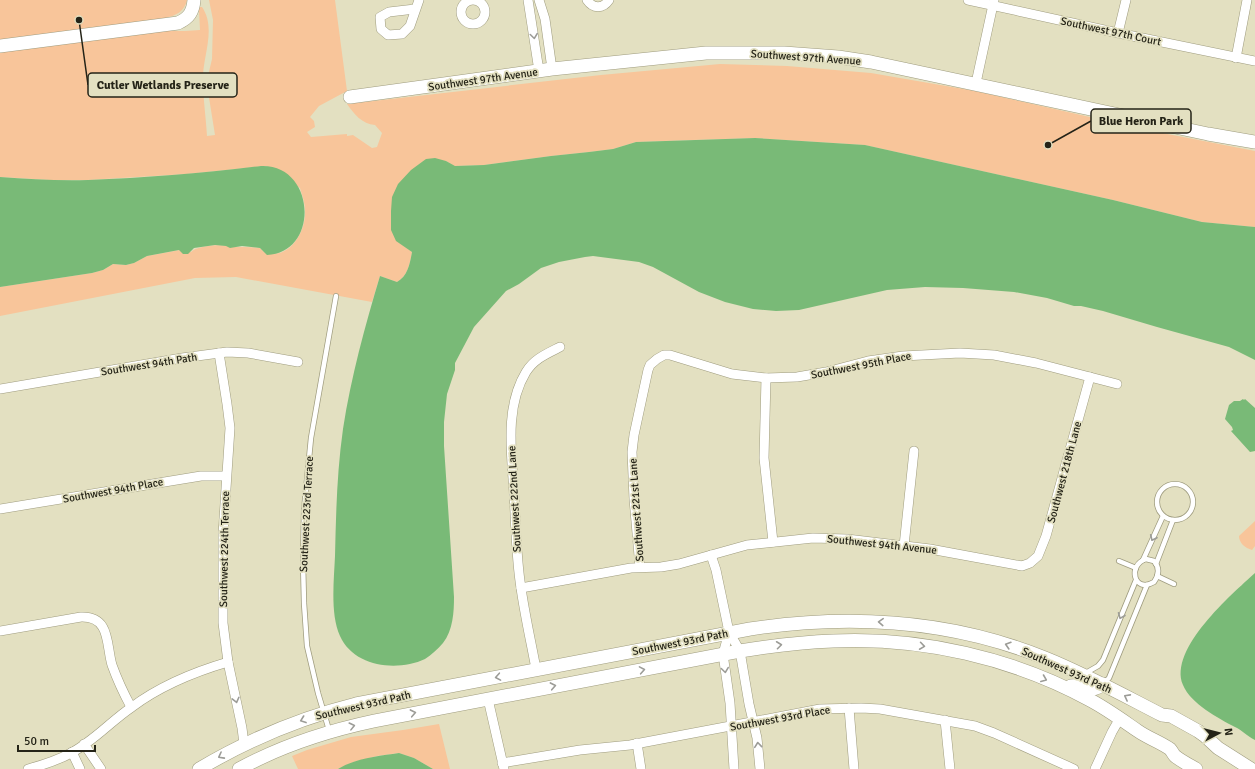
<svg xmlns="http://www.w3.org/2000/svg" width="1255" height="769" viewBox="0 0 1255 769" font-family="Signika,sans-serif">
  <rect width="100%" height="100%" fill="#e3e0c1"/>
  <g fill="#f8c59a">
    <path d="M0 0H187C184 13 174 16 162 19L0 40Z"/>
    <path d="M209 0H335L347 91 319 106 310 117 314 121 315 127 307 132 311 137 347 134V136L353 135 372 148 377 147 382 133 375 125C362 124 354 114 347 104L601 75 720 64 787 66 871 73 975 91 1147 130 1255 151V227L1202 222 1113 200 865 145 755 138 692 140 636 142 613 149 589 152 551 156 484 165 454 166 446 161 405 246 412 252C410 263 408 276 397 282L380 276 372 302 236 277 195 278 0 316V287L92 273 103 270 113 264 126 265 134 263 147 256 180 250 191 252C196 246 219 244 227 246 229 246 230 247 233 247 242 247 251 247 260 248L264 252C269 253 275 254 280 253 297 247 306 226 305 210 305 203 302 195 300 188L266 166 187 174 88 180H50L0 177V51L162 31H185L200 30 199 10 200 7H202C217 29 202 57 203 80 203 99 206 117 207 136L215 135 207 85 208 76 212 59 213 20Z"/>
    <path d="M1255 521V546L1252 550C1245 548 1239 543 1239 536Z"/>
    <path d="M439 724 450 769H433L414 758 399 753 377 756 354 762 338 769H298L292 756 307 750 351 737 403 730Z"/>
  </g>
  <g fill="#79ba77">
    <path d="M755 138 865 145 1113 200 1202 222 1255 227V360L1229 347 1157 327 1103 311 1081 306H1074L1047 298 1014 292 963 288 925 287 887 290 799 310 776 311 753 309 725 302 699 292 653 267 639 262 593 256 585 257 559 262 541 268 519 284 506 291 474 327 455 363V370L447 394 444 422V446L454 597C454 612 453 630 443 643 438 649 431 655 425 659 397 672 354 667 340 636 330 614 334 580 335 556 336 513 337 471 343 429 351 377 365 326 380 276L397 282C408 276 410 263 412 252L396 241 391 230V211L392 197 398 184 411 170 426 159 435 158 446 161 455 166 484 165 551 156 589 152 613 149 636 142Z"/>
    <path d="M261 166C316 164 320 253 267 255L260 248 242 246 230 248 226 246 215 245 194 248 188 254H183L179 250 147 256 134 263 126 265 113 264 103 270 92 273 0 287V177C29 179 59 181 88 180 146 178 203 173 261 166Z"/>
    <path d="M1243 399 1244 400 1245 399 1255 408V451L1250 452 1231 431 1233 430 1232 427 1225 419 1229 405 1234 401H1240Z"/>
    <path d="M1255 573V740C1247 736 1242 730 1235 727 1218 718 1191 704 1183 685 1168 649 1232 594 1255 573Z"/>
    <path d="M399 753 414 758 433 769H338C356 758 379 756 399 753Z"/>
  </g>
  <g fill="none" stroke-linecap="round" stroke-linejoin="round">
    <defs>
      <g id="lane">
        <circle cx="1175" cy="502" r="18"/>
        <path d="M1146 559 1154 561C1160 568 1159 575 1154 582 1134 594 1127 565 1146 559Z"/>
        <path d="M1143 560 1163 516"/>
        <path d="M1119 561 1136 568"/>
        <path d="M1156 564 1173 520"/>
        <path d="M1157 576 1174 584"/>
        <path d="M1084 674 1098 666 1103 660 1136 580"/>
        <path d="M1104 683 1109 678 1147 585"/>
        <path d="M329 730 318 693 307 646 304 603 303 562 304 510 311 438 336 296"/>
      </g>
      <g id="street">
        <path d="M528 0 539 71"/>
        <path d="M539 0 545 19 552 69"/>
        <path d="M587 0C593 9 603 9 609 0"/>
        <path d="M968 0 1118 33 1255 61"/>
        <circle cx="473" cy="12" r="12"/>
        <path d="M415 9 389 12 380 17 381 29 388 35 402 34 410 26 419 0"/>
        <path d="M1118 33 1126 0"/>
        <path d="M1236 58 1247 0"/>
        <path d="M976 83 994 0"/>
        <path d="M219 353 227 404 230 428 223 534V623L228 662 242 728 244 744"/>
        <path d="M766 378 764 458 773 542"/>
        <path d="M0 389 182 358 227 352 248 353 298 362"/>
        <path d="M0 509 201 476H226"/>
        <path d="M904 546 914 451"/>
        <path d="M711 555 716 570 729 632 740 651 749 704 757 738 760 769"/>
        <path d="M640 567 634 499 632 452 634 435 648 370 650 365 657 359 664 355H670L732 374 766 378 797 377 826 372 868 361 903 356 960 353 994 355 1036 363 1117 384"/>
        <path d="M521 588 631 568 661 567 679 564 747 545 813 538 847 539 930 549 1022 566 1030 563 1038 556 1046 536 1090 377"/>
        <path d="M0 631 81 617C111 616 106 645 112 665 117 679 124 694 131 707"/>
        <path d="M729 632 723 654 730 703 734 769"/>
        <path d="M536 669C531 642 525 616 521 588 516 557 516 526 514 494 512 455 504 408 526 372 534 359 546 354 560 347"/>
        <path d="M488 699 504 769"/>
        <path d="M849 708 854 769"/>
        <path d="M945 720 950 769"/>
        <path d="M637 743 641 769"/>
        <path d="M84 744 101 769"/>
        <path d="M72 752 80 769"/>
        <path d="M502 763 580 750 630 745 820 709 861 708 880 709 975 726 994 733 1074 769"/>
        <path d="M28 769C43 765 58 760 71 753 94 741 111 721 132 707 160 686 194 672 228 662"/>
        <path d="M1095 769 1112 732 1120 718"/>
      </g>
      <g id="secondary">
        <path d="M0 46 178 23C189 18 193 12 194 0"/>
        <path d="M350 97 552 69 706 53H784L838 57 871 62 1208 134 1255 142"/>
        <path d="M1071 686C1085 684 1090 695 1103 684"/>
        <path d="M199 769C248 740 300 718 356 704L750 629C849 614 951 620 1045 658 1085 674 1123 695 1162 715L1171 716 1198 731 1205 736 1218 748 1251 769"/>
        <path d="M239 769C281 746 327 731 374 721L740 651C771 646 802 642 833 641 921 637 1013 658 1090 700 1107 709 1122 720 1138 731 1148 738 1160 742 1170 749 1172 751 1173 754 1175 756 1181 761 1189 765 1196 769"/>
      </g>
    </defs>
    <use href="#lane" stroke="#9f9c7f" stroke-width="6"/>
    <use href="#street" stroke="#9f9c7f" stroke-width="10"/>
    <use href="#secondary" stroke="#9f9c7f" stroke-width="14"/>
    <use href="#lane" stroke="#fff" stroke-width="4.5"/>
    <use href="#street" stroke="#fff" stroke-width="9"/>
    <use href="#secondary" stroke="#fff" stroke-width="13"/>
  </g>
  <defs><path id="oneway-chevron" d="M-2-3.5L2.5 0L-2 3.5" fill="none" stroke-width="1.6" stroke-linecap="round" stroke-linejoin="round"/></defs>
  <g stroke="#9c9c97">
    <use href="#oneway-chevron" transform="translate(534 36) rotate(82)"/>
    <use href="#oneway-chevron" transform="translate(1153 538) rotate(115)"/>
    <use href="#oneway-chevron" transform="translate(1121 616) rotate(112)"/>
    <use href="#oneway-chevron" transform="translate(881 622) rotate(-177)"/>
    <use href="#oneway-chevron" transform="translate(779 645) rotate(-7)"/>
    <use href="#oneway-chevron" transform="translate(1008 645) rotate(-163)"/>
    <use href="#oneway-chevron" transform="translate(922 646) rotate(8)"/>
    <use href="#oneway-chevron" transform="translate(642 670) rotate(-10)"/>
    <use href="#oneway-chevron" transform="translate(725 670) rotate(82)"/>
    <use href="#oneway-chevron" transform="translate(498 677) rotate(170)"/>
    <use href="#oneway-chevron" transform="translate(1044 679) rotate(22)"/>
    <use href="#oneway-chevron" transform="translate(553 686) rotate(-11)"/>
    <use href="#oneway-chevron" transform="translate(1127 697) rotate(-152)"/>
    <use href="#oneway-chevron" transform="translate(236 700) rotate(76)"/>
    <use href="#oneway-chevron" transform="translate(413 713) rotate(-11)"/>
    <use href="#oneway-chevron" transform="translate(303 720) rotate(160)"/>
    <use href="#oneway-chevron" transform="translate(352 726) rotate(-14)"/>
    <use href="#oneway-chevron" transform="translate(758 745) rotate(-96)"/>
    <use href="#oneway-chevron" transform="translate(221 756) rotate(152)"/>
  </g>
  <g text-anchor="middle" stroke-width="3.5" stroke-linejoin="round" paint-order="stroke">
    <g font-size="11" fill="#242317" stroke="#e3e0c1">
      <text transform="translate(1111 31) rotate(12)" y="4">Southwest 97th Court</text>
      <text transform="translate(806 57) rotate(4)" y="4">Southwest 97th Avenue</text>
      <text transform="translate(483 79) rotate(-8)" y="4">Southwest 97th Avenue</text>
      <text transform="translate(149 364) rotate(-9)" y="4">Southwest 94th Path</text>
      <text transform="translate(861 365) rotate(-11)" y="4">Southwest 95th Place</text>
      <text transform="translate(1064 472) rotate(-75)" y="4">Southwest 218th Lane</text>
      <text transform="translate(113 490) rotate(-10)" y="4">Southwest 94th Place</text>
      <text transform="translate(514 499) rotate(-93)" y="4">Southwest 222nd Lane</text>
      <text transform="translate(636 510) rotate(-94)" y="4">Southwest 221st Lane</text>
      <text transform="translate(306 514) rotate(-87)" y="4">Southwest 223rd Terrace</text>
      <text transform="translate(882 544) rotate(6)" y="4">Southwest 94th Avenue</text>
      <text transform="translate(224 549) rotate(-89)" y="4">Southwest 224th Terrace</text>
      <text transform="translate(680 642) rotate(-11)" y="4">Southwest 93rd Path</text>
      <text transform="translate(1067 670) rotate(24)" y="4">Southwest 93rd Path</text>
      <text transform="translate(363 705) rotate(-13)" y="4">Southwest 93rd Path</text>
      <text transform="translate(780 718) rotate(-10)" y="4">Southwest 93rd Place</text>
    </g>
  </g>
  <path fill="none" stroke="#242317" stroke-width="1.5" d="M79 20L88 85M1048 145L1091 121"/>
  <g fill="#242317" stroke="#e3e0c1" stroke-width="1.5">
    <circle cx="79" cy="20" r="4"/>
    <circle cx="1048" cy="145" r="4"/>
  </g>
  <g fill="#e3e0c1" stroke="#242317" stroke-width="1.5">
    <rect x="88" y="73" width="149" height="24" rx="4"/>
    <rect x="1091" y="109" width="100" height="24" rx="4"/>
  </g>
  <g font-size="12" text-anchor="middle" font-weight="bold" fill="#242317">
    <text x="163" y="89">Cutler Wetlands Preserve</text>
    <text x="1141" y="125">Blue Heron Park</text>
  </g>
  <g transform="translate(1219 733) rotate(83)" stroke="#e3e0c1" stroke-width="3" paint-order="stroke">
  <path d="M0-3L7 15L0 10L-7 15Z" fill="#242317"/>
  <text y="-6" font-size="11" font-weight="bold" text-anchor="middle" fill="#242317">N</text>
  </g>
  <path d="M18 745v6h77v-6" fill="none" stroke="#242317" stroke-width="2"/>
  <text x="24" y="745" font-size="12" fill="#242317" stroke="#e3e0c1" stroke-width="3" paint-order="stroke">50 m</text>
</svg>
